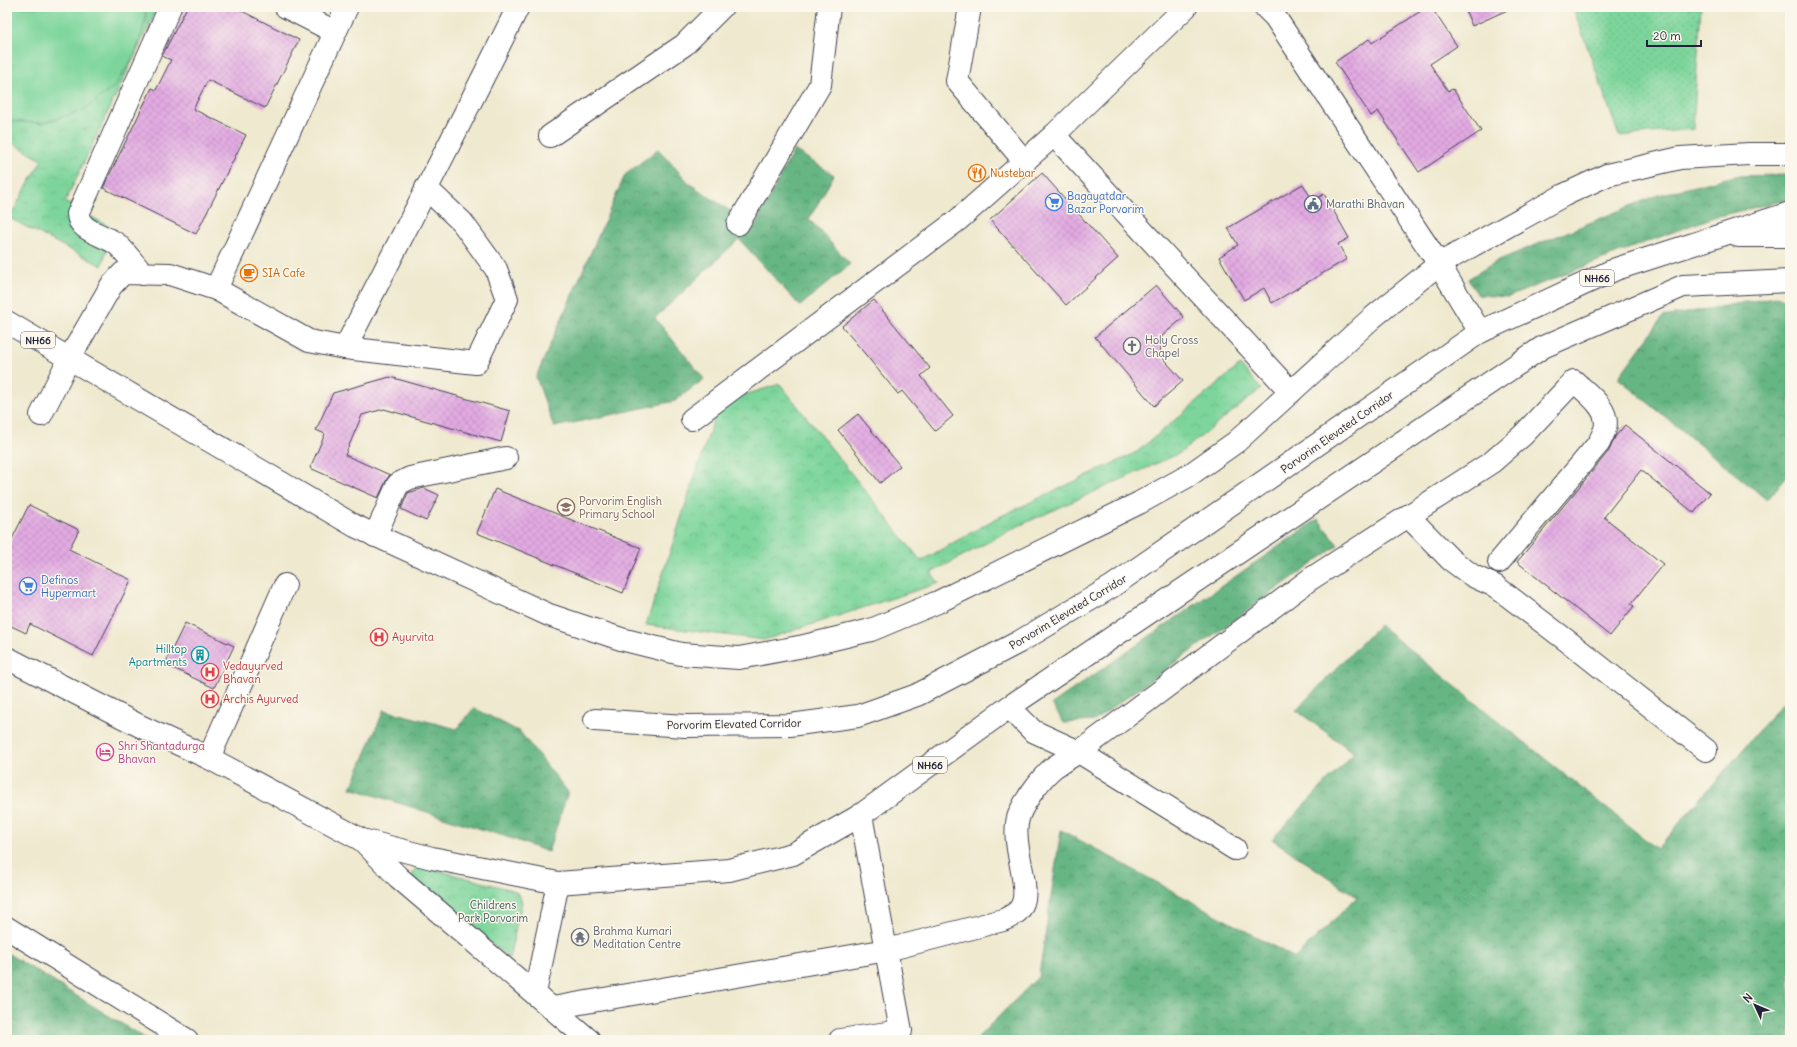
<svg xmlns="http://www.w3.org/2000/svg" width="1797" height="1047" viewBox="0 0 1797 1047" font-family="Delius,sans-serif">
  <defs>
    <pattern id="grass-dots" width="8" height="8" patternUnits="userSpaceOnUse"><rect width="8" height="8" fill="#7dd59b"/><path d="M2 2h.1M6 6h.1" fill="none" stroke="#6cb786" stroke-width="1.8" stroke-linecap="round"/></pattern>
    <pattern id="forest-crowns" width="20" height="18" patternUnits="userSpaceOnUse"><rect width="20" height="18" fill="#66b683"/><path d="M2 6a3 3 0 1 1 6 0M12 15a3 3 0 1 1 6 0" fill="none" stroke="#54946c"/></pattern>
    <pattern id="park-crowns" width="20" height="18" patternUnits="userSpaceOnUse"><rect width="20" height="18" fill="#7dd59b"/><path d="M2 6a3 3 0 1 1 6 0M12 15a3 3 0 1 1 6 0" fill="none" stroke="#6cb786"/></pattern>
    <pattern id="building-cross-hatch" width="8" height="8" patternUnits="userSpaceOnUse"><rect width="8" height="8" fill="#e2aae2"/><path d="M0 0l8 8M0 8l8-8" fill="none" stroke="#c292c3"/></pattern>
  </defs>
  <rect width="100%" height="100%" fill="#fbf7ec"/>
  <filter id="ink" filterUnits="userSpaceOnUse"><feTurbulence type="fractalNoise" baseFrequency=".025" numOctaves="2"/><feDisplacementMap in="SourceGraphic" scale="8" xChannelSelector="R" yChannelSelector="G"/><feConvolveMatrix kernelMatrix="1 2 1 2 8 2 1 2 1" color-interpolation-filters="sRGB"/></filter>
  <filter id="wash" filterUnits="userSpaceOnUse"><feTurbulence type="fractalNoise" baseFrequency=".012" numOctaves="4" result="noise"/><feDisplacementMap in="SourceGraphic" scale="16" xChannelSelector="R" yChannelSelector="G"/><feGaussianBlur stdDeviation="0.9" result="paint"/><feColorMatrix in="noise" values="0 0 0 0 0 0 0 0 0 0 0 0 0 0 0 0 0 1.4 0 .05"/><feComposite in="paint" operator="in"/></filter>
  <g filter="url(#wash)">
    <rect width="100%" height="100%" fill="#efe9cf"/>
    <path fill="url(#grass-dots)" stroke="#507c6b" d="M1573 7H1701L1693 129 1619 136Z"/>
    <g fill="url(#forest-crowns)" stroke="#446c5f">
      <path d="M658 149 690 184 754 227 794 150 834 175 809 219 850 264 800 306 739 239 655 318 704 379 675 401 554 427 536 377 625 175Z"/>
      <path d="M1790 175V199L1714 217 1638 245 1508 297 1478 295 1468 279 1499 260 1655 196 1735 176Z"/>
      <path d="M1775 297 1790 300V472L1767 500 1618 378 1663 317Z"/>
      <path d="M1318 519 1338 545 1094 721 1064 723 1052 704Z"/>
      <path d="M1379 625 1657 849 1790 695V1040H975L1039 976 1061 830 1295 958 1357 897 1272 839 1354 753 1296 710Z"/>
      <path d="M474 708 520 732 568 792 548 852 513 839 351 788 384 710 457 729Z"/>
      <path d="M7 953 148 1040H7Z"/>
    </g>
    <g fill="url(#park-crowns)" stroke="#507c6b">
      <path d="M7 7H158L65 202 113 229 102 266 9 218 42 160 7 140Z"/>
      <path d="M1240 365 1261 389 1180 453 1014 528 931 573 939 583 764 640 646 625 719 403 780 384 921 561 995 519 1137 452Z"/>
      <path d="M417 865 516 891 522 902 509 958 411 878Z"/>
    </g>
    <path fill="#7dd59b" stroke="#507c6b" d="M7 7H145L146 18 136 53 114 87 82 111 43 123 7 121Z"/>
    <g id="blocks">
      <g fill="url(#building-cross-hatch)">
        <path d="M187 7H234L299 40 265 108 208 80 193 109 246 135 196 234 103 188 152 88 156 90 171 60 162 56Z"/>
        <path d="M1427 7H1431L1457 46 1430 64 1448 91 1453 89 1481 131 1419 172 1378 111 1371 116 1335 62 1369 39 1372 43Z"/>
        <path d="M1464 7H1514L1472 26Z"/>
        <path d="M1042 173 1118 258 1066 305 990 220Z"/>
        <path d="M1303 184 1313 201 1324 194 1349 238 1338 244 1347 259 1272 303 1264 288 1244 300 1219 257 1238 245 1228 228Z"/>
        <path d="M1156 285 1184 317 1162 336 1160 355 1183 381 1154 406 1095 337Z"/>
        <path d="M874 300 930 368 921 376 953 416 935 431 902 391 898 394 842 326Z"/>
        <path d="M390 377 510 411 501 442 384 409 362 415 345 455 390 475 387 479 378 498 310 468 325 434 316 430 333 393Z"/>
        <path d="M858 414 900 466 880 483 838 430Z"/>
        <path d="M1625 425 1710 493 1694 513 1641 470 1604 517 1663 564 1631 604 1634 606 1610 636 1517 562 1609 451 1615 437Z"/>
        <path d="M424 488 439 495 426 521 401 509 408 493Z"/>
        <path d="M495 489 641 548 623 593 477 533Z"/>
        <path d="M29 505 79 530 69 549 131 580 93 656 30 624 26 633 7 624V549Z"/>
        <path d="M185 623 234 646 214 688 165 664Z"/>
      </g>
    </g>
  </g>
  <g filter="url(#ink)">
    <use href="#blocks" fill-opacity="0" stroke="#414051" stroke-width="1"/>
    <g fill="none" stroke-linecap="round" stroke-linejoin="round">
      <defs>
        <g id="minor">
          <path d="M286 7 335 32"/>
          <path d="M970 7 957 81 1025 162"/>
          <path d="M1265 7 1275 17 1439 264 1480 332"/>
          <path d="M1054 135 1291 392"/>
          <path d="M550 136 684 45 722 7"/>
          <path d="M738 224 820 85 829 7"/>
          <path d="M143 274C135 265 127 254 118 245 107 235 78 232 78 214L170 7"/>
          <path d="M216 289 309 341 345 348C403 234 462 121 518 7"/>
          <path d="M345 348 476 363 507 299 496 269 462 222 426 188"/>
          <path d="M41 415 69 359 111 286 123 273 170 274 216 289 347 7"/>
          <path d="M692 419 958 220 1054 135 1186 7"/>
          <path d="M1408 516 1451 560 1473 576 1495 586 1570 643 1706 750"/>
          <path d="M375 536 398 484 410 478 506 458"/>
          <path d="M1009 707 1033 731 1079 752 1235 849"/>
          <path d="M209 758 285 585"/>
          <path d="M362 840 398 877 589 1040"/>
          <path d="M7 928 187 1040"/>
          <path d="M535 993 558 883"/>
          <path d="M552 1008 887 950 1003 920C1010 917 1019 913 1022 905 1032 886 1009 842 1019 815 1025 800 1041 778 1053 768 1061 762 1071 757 1079 752L1309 580 1492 462 1523 435 1574 381C1586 393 1611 409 1605 429 1604 433 1601 438 1599 443L1499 562"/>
          <path d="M840 1040 901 1031 861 815"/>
        </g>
        <path id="major" d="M7 322 355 526 549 615 621 639 681 654 739 658 804 646 871 630 938 602 1139 503 1188 476 1236 442 1372 318 1439 264 1564 195 1607 175 1680 158 1749 154H1790"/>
        <g id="highway">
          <path d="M1739 236H1790"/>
          <path d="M7 658 144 728 209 758 362 840 432 858 558 883 729 870 793 854 861 815 1009 707 1543 347 1683 286 1790 281"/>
          <path d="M595 720 685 726 790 725 858 716 917 695 1019 642 1111 587 1480 332 1616 269 1790 213"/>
        </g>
      </defs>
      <use href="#minor" stroke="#414051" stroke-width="24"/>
      <use href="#major" stroke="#414051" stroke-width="24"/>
      <use href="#highway" stroke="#414051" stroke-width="24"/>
      <use href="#minor" stroke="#fff" stroke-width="22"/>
      <use href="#major" stroke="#fff" stroke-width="22"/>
      <use href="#highway" stroke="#fff" stroke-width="22"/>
    </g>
  </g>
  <defs>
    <symbol id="restaurant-ring" viewBox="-11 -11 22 22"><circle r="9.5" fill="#fbf7ec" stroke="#e8710a" stroke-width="1.5"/><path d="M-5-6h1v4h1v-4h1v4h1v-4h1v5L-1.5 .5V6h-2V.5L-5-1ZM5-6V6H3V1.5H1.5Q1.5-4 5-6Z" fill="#e8710a"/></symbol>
    <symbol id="supermarket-ring" viewBox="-11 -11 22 22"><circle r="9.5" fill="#fbf7ec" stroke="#3f7fe0" stroke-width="1.5"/><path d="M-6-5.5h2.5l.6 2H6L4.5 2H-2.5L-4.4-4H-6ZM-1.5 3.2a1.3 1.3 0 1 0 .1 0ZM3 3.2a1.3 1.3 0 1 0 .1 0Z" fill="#3f7fe0"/></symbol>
    <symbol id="civic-ring" viewBox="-11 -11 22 22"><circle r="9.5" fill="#fbf7ec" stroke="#5c6f8a" stroke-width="1.5"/><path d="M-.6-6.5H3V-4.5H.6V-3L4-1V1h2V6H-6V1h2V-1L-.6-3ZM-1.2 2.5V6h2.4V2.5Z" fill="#5c6f8a"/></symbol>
    <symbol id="cafe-ring" viewBox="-11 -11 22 22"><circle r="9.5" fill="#fbf7ec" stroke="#e8710a" stroke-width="1.5"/><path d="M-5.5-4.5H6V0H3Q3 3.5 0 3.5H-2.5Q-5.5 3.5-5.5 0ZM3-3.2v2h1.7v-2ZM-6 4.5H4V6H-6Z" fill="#e8710a"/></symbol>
    <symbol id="church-ring" viewBox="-11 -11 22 22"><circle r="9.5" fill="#fbf7ec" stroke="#6b7280" stroke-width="1.5"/><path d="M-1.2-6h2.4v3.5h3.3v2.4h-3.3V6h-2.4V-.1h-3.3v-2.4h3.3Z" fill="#6b7280"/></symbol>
    <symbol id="school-ring" viewBox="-11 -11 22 22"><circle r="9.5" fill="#fbf7ec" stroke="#8d6e63" stroke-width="1.5"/><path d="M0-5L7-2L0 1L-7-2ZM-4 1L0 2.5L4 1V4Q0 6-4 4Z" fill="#8d6e63"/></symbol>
    <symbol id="hospital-ring" viewBox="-11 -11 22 22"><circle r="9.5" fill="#fbf7ec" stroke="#e0444e" stroke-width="1.5"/><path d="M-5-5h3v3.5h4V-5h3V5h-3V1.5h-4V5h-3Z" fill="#e0444e"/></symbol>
    <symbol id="building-ring" viewBox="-11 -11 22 22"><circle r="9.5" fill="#fbf7ec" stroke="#0f9aa8" stroke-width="1.5"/><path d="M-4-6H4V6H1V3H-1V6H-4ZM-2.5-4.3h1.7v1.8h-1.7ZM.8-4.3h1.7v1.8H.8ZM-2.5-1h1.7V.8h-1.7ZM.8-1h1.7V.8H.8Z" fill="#0f9aa8"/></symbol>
    <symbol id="hotel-ring" viewBox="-11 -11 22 22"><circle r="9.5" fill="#fbf7ec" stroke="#d1479c" stroke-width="1.5"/><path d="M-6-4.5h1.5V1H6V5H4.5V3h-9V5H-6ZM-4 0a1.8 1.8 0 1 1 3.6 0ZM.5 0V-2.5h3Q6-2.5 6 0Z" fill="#d1479c"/></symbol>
    <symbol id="temple-ring" viewBox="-11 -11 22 22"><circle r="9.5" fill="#fbf7ec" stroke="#6b7280" stroke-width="1.5"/><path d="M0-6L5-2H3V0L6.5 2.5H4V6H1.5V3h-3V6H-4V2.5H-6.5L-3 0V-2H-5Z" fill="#6b7280"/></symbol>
  </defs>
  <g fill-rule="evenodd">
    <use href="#restaurant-ring" x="967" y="163" width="20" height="20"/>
    <use href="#supermarket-ring" x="1044" y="192" width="20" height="20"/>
    <use href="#civic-ring" x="1303" y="194" width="20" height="20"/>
    <use href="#cafe-ring" x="239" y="263" width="20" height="20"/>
    <use href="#church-ring" x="1122" y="336" width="20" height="20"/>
    <use href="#school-ring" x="556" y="497" width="20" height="20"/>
    <use href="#supermarket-ring" x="18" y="576" width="20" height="20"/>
    <use href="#hospital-ring" x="369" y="627" width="20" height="20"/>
    <use href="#building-ring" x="190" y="645" width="20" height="20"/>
    <use href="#hospital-ring" x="200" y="662" width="20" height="20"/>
    <use href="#hospital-ring" x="200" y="689" width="20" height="20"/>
    <use href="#hotel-ring" x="95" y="742" width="20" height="20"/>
    <use href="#temple-ring" x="570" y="927" width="20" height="20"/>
  </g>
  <g text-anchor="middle" stroke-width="3" stroke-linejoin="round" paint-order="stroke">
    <g fill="#fbf7ec" stroke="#636270" stroke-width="1">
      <rect x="1580" y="270" width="34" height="16" rx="3"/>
      <rect x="21" y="332" width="34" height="16" rx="3"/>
      <rect x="913" y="757" width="34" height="16" rx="3"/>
    </g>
    <g font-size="10" font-weight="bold" fill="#22223b">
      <text x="1597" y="282">NH66</text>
      <text x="38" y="344">NH66</text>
      <text x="930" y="769">NH66</text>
    </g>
    <g font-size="11" fill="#c56008" stroke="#fbf7ec" text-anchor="start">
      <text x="990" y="177">Nustebar</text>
      <text x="262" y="277">SIA Cafe</text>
    </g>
    <g font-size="11" fill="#366cbe" stroke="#fbf7ec" text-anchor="start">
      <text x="1067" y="200">Bagayatdar<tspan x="1067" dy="13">Bazar Porvorim</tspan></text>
      <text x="41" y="584">Definos<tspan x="41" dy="13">Hypermart</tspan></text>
    </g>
    <g font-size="11" fill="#4e5e75" stroke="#fbf7ec" text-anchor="start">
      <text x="1326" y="208">Marathi Bhavan</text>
    </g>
    <g font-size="11" fill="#5b616d" stroke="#fbf7ec" text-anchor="start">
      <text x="1145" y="344">Holy Cross<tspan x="1145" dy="13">Chapel</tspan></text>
      <text x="593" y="935">Brahma Kumari<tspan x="593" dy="13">Meditation Centre</tspan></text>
    </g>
    <g font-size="11" fill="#22223b" stroke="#fbf7ec">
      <text transform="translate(1337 432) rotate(-35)" y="4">Porvorim Elevated Corridor</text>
      <text transform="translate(1068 612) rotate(-31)" y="4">Porvorim Elevated Corridor</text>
      <text transform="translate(734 724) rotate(-1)" y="4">Porvorim Elevated Corridor</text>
    </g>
    <g font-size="11" fill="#785e54" stroke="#fbf7ec" text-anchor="start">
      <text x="579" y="505">Porvorim English<tspan x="579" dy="13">Primary School</tspan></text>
    </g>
    <g font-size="11" fill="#be3a42" stroke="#fbf7ec" text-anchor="start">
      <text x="392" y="641">Ayurvita</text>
      <text x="223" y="670">Vedayurved<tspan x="223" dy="13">Bhavan</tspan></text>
      <text x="223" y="703">Archis Ayurved</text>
    </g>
    <g font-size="11" fill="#0d838f" stroke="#fbf7ec" text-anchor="end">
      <text x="187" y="653">Hilltop<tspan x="187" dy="13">Apartments</tspan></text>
    </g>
    <g font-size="11" fill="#b23c85" stroke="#fbf7ec" text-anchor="start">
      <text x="118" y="750">Shri Shantadurga<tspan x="118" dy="13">Bhavan</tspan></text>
    </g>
    <g font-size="11" fill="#3d5858" stroke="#fbf7ec">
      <text x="493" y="909">Childrens<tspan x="493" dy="13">Park Porvorim</tspan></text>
    </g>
  </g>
  <rect width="1797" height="1047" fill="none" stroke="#fbf7ec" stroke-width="24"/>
  <g transform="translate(1755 1005) rotate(314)" stroke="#fbf7ec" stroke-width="3" paint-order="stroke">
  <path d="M0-3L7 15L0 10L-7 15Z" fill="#22223b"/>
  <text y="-6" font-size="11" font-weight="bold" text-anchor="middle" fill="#22223b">N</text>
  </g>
  <path d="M1647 40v6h54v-6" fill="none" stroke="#22223b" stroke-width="2"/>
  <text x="1653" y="40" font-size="12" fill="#22223b" stroke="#fbf7ec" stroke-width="3" paint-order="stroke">20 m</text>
</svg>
